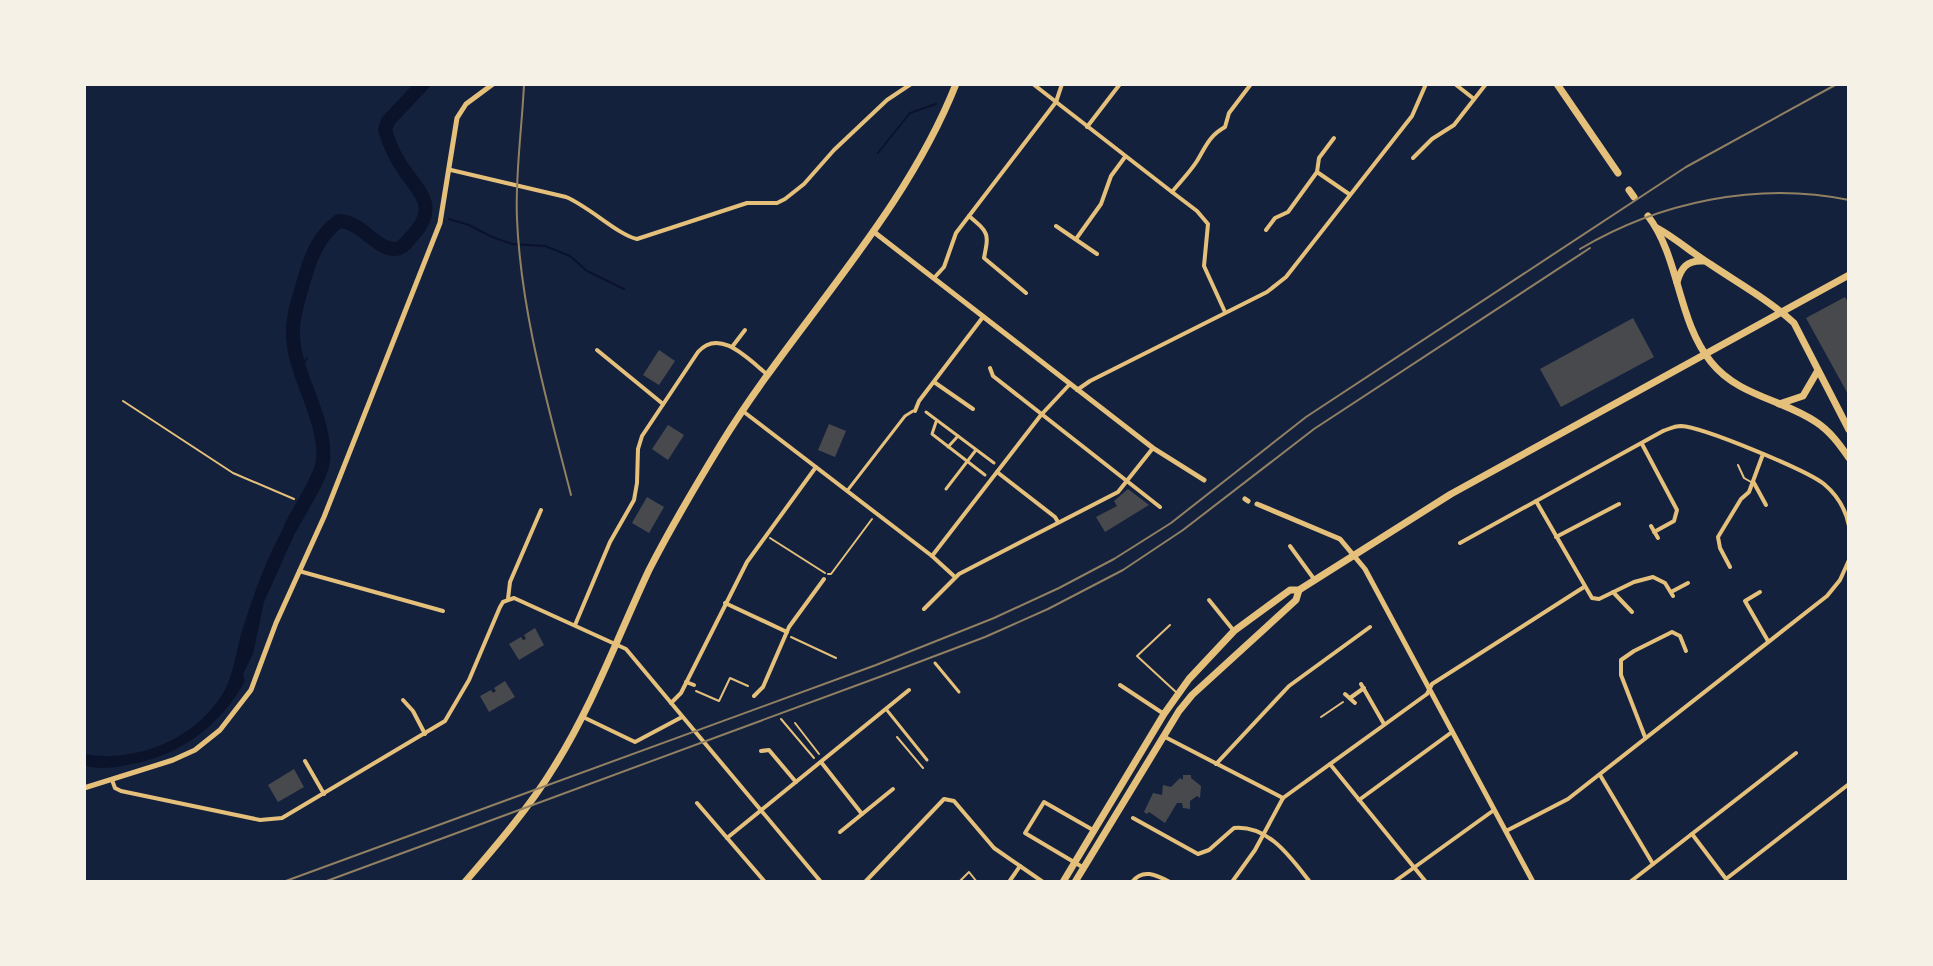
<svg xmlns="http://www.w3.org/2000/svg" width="1933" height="966" viewBox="0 0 1933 966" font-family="'Fira Sans',sans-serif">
  <rect width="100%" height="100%" fill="#14213d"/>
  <path fill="#0b132b" d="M295 508 303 515 264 602 253 654 243 674 245 681C219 728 179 756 127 765 112 768 99 770 84 765V754C136 763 193 740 222 695 233 678 236 651 242 631 255 589 271 546 295 508Z"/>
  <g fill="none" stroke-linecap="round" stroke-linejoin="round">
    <g stroke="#0b132b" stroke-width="2">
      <path d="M878 153 910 113 936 104"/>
      <path d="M449 219 469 225 492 237 512 244 545 246 570 256 587 271 624 289"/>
      <path d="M301 368 307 358"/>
    </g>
    <path stroke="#0b132b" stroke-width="14" d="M291 527C299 510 321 478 323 461 327 416 292 375 293 331 293 313 300 294 305 277 311 255 320 234 339 221 362 222 376 249 394 249 402 250 408 240 413 235 438 208 421 193 404 170 396 159 389 143 385 130L388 121 423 84"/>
  </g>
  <g fill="#48494c">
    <path d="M1845 297 1849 304V396L1806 318Z"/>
    <path d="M1633 318 1654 357 1561 407 1540 369Z"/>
    <path d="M659 350 675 361 659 385 643 375Z"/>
    <path d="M829 424 846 431 835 457 818 450Z"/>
    <path d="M668 425 684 435 668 460 652 449Z"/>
    <path d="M1128 489 1149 505 1105 532 1096 517 1117 506 1114 501Z"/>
    <path d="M647 497 664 507 649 533 632 523Z"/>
    <path d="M535 628 544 645 519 660 509 644 521 637 523 640 526 639 524 635Z"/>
    <path d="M505 681 515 697 489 712 480 696 491 690 493 693 496 691 494 688Z"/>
    <path d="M294 769 304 787 278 802 268 785Z"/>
    <path d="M1183 775H1191V778L1201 786 1200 798 1197 796 1190 801V809L1183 808 1182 803H1177L1165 823 1149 812 1147 814 1144 812 1153 793 1162 795 1163 785 1171 787 1180 778 1183 780Z"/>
  </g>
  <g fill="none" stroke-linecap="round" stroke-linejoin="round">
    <g stroke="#e5c07b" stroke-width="2">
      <path d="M123 401 233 473 294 499"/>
      <path d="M770 538 825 573"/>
      <path d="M828 574H831L872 519"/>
      <path d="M791 637 836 658"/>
      <path d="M696 691 719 701 730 678 748 686"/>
      <path d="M1321 717 1343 702"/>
      <path d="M781 719 814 758"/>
      <path d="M795 723 819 754"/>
      <path d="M897 737 923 768"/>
      <path d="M959 882 969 872 977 882"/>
    </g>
    <g stroke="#e5c07b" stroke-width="2">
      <path d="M1738 465 1744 478 1751 482"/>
      <path d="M1170 625 1137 656 1177 693"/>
    </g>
    <g stroke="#e5c07b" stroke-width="3">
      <path d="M926 412 994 463"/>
      <path d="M936 422 932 434 985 475"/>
      <path d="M948 447 958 436"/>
      <path d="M946 489 976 450"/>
      <path d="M847 491 905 416 913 411"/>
      <path d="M935 663 959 692"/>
      <path d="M886 709 927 760"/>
    </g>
    <g stroke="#e5c07b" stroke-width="4">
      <path d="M1033 84 1172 192C1180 182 1190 172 1197 161 1206 146 1209 136 1225 127L1229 113 1251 84"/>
      <path d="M1455 84 1474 99"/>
      <path d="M1087 127 1120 84"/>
      <path d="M1334 138 1319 158 1317 172 1349 194"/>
      <path d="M1413 158 1432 139 1454 125 1486 84"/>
      <path d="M451 170 566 197C590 207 618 235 637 239L747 203H777L785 199 804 184 834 150 887 100 911 84"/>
      <path d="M1172 192 1197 211 1208 224 1204 266 1225 312"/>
      <path d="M969 216C989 233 989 233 984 258L1026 293"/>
      <path d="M1056 226 1097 254"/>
      <path d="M1266 230 1275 218 1288 212 1317 172"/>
      <path d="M1076 239 1101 204 1111 176 1125 157"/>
      <path d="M934 278 944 267 956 233 1056 102 1062 84"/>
      <path d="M732 347 745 330"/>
      <path d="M597 350 663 404"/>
      <path d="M990 368 993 376 1160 507"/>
      <path d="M934 382 973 409"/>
      <path d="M1077 390 1090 381 1267 292 1286 277 1412 116 1426 84"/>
      <path d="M915 411 919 401 983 317"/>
      <path d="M744 412 932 556 955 577"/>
      <path d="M1642 444 1677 510 1674 521 1654 532"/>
      <path d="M997 472 1055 517 1058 522"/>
      <path d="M1754 483 1766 505"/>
      <path d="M1536 501 1592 598 1599 599 1634 582 1653 577 1665 583 1673 596"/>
      <path d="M1651 526 1658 538"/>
      <path d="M1556 537 1619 504"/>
      <path d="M1460 543 1663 431C1669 429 1674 426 1681 426 1703 427 1806 470 1824 484 1837 495 1846 510 1849 526"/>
      <path d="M1290 546 1314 579"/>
      <path d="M932 556 1041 415 1069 385"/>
      <path d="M1730 567 1720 548 1718 537 1741 499 1749 492 1763 454"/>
      <path d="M299 571 443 611"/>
      <path d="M1613 592 1632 612"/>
      <path d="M1671 592 1688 583"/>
      <path d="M1760 592 1745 601 1768 641"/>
      <path d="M508 599 510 582 541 510"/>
      <path d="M1209 600 1234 631"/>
      <path d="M725 603 787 632"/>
      <path d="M924 609 959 574 1118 492 1153 448"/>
      <path d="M575 625 610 542 634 500 637 483 638 449 642 436 698 352C720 327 749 360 768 375"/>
      <path d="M686 682 694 685"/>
      <path d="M1361 684 1384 724"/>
      <path d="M1120 685 1164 714"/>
      <path d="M1345 694 1355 703"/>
      <path d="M754 696 763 687 789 627 824 579"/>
      <path d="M1350 698 1364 688"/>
      <path d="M403 700 413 711 425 734"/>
      <path d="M671 703 681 693 747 562 816 467"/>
      <path d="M583 717 635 742 682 717"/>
      <path d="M1165 737 1283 798"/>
      <path d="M1645 737 1621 675V660L1634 651 1672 632 1680 636 1686 651"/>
      <path d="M761 751 769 750 796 782"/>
      <path d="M305 761 324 794"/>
      <path d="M821 762 862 814"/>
      <path d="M1216 764 1289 686 1370 627"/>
      <path d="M1330 764 1426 882"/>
      <path d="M1600 775 1653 864"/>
      <path d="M112 780 115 788 121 791 260 820 282 818 445 721 469 680 500 607 503 602 514 598 626 649 821 882"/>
      <path d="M1359 800 1452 732"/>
      <path d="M697 803 765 882"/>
      <path d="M1133 818 1198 854 1209 850 1234 828C1269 825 1291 858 1310 882"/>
      <path d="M1506 831 1568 799 1827 596 1840 580 1849 560"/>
      <path d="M840 832 893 789"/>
      <path d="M1692 834 1726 879 1849 784"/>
      <path d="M727 838 909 690"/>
      <path d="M1084 868 1025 833 1044 802 1093 830"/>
      <path d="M865 882 944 799 954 801 994 848 1043 882"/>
      <path d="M1009 882 1020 866"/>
      <path d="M1132 882C1143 868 1156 875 1170 882"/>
      <path d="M1232 882 1255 850 1283 798 1427 694 1432 684 1584 587"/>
      <path d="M1394 882 1494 810"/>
      <path d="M1630 882 1796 753"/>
    </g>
    <g stroke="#e5c07b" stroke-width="5">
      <path d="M874 232 1153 448 1204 480"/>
      <path d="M1245 499 1248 501"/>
      <path d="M1257 504 1340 539 1365 569 1533 882"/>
      <path d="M84 788 173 760 195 750 220 730 251 690 276 623 324 517 440 223 457 118 466 104 493 84"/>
    </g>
    <g stroke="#e5c07b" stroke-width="7">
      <path d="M1557 84 1618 173"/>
      <path d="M1629 190 1634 197"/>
      <path d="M1648 216C1680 258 1677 320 1711 362 1738 396 1782 399 1816 422 1830 431 1840 445 1849 458"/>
      <path d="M1657 228C1677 239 1692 253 1710 264 1738 283 1769 300 1794 323L1849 430"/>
      <path d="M1677 282C1681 268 1687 260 1703 261"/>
      <path d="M1779 404 1803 396 1817 372"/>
      <path d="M465 882C496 846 529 808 554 767 593 705 618 636 649 570 671 527 696 485 721 444 796 322 903 218 956 84"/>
      <path d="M1063 882 1164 714 1189 679 1234 631 1290 590H1299L1451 494 1849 275"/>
      <path d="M1075 882 1179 711 1192 695 1296 600 1299 590"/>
    </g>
    <path stroke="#918062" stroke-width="2" d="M524 84C522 129 515 174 517 219 521 313 548 405 571 495"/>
    <g stroke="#918062" stroke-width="2">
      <path d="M1580 249C1659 202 1758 181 1849 200"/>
      <path d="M283 882 876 665 994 618 1059 588 1114 559 1171 523 1306 417 1686 167 1837 84"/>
      <path d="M324 882 882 676 985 637 1048 609 1123 570 1183 530 1314 429 1590 248"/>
    </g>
  </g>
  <rect width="1933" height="966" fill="none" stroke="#f6f1e7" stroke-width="172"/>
</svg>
